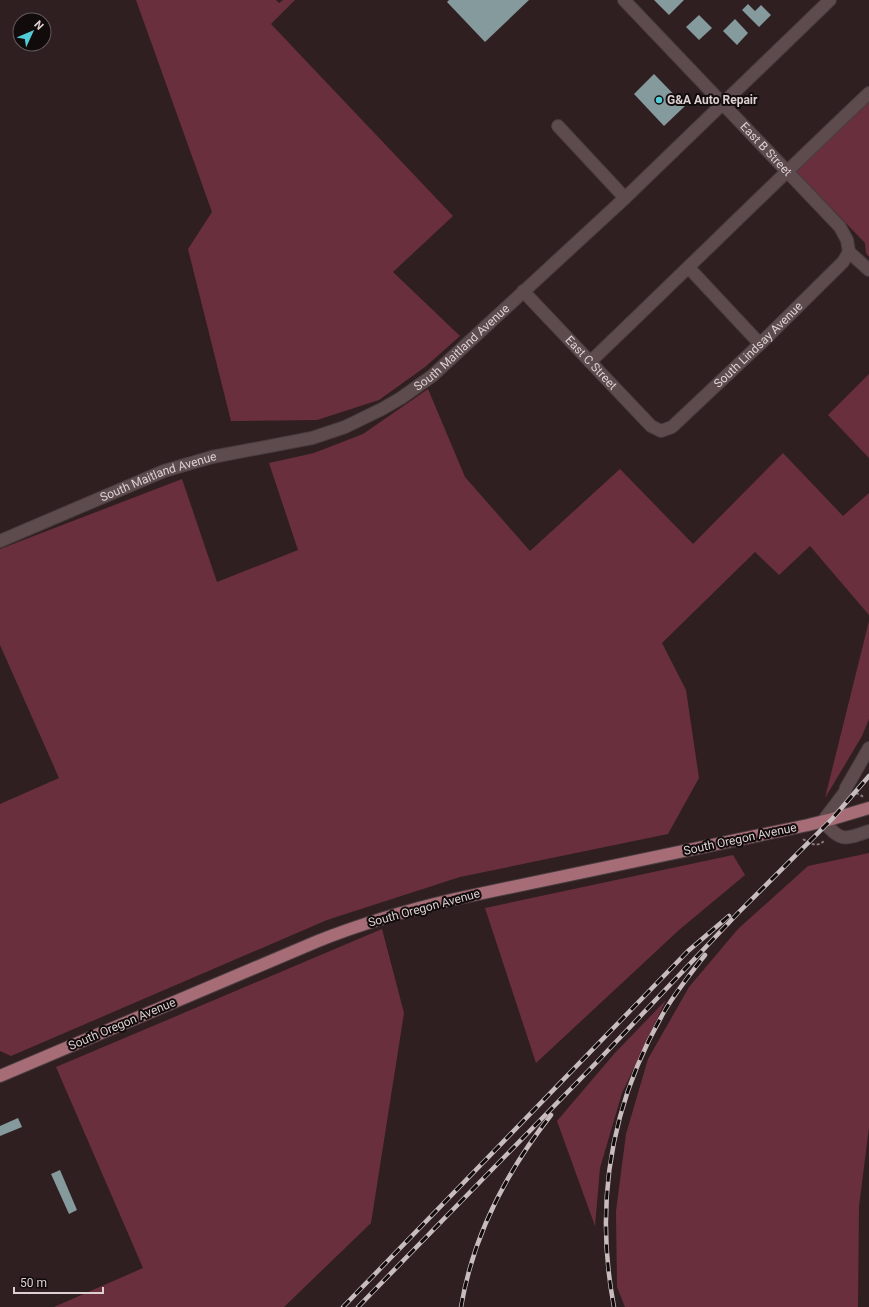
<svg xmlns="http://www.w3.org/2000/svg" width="869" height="1307" viewBox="0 0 869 1307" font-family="Roboto,sans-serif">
  <rect width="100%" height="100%" fill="#2f1f21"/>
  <g fill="#6a2f3c">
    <path d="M136 0H276L279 3 283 0H295L271 24 453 216 393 272 460 336 425 367 379 400 317 420 231 421 188 249 212 212Z"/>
    <path d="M869 100V257L866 253 865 243 795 170Z"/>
    <path d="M869 374V458L828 415Z"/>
    <path d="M428 389 465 477 530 551 620 469 693 544 783 453 843 516 869 493V615L810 546 779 575 755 552 662 643 686 690 699 778 668 834 460 877 327 920 11 1056 0 1051V804L59 778 0 645V549L182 479 217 582 298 550 269 463 314 453 363 434Z"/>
    <path d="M869 621V719L862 736 825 798Z"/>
    <path d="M869 853V1128L859 1206 858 1307H625L617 1287 616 1211 626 1134 648 1059 689 987 738 929 808 866Z"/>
    <path d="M733 855 745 875 679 930 536 1063 485 908Z"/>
    <path d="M382 929 404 1013 371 1223 284 1307H54L143 1268 56 1067Z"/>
    <path d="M666 1000 622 1093 600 1168 595 1226 557 1121 614 1054Z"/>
  </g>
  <g fill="#849a9c">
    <path d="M449 0H529L485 42 447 2Z"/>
    <path d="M654 0H684L669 15Z"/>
    <path d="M748 4 755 11 761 5 771 15 759 27 742 10Z"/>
    <path d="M699 15 712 28 699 40 686 27Z"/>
    <path d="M735 19 748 33 737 45 723 31Z"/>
    <path d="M654 74 685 106 664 126 634 94Z"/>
    <path d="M18 1118 22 1127 0 1136V1126Z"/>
    <path d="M60 1170 77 1210 69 1214 51 1174Z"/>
  </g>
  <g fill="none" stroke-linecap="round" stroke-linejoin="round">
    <defs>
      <g id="minor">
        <path id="s1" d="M624 0 840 227 847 240 849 252"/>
        <path d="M558 126 625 198"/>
        <path d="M849 252 869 270"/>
        <path d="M689 268 760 344"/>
        <path id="s2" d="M523 291 651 426 661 431 672 427 760 344 843 262 849 252"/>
        <path d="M590 362C683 273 775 182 869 93"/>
        <path id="s3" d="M0 541 164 471 212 457 312 438 345 427 382 409 401 398 432 376 625 198 830 0"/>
        <path d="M869 748 846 788 845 792 823 821C841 842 844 840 869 831"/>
      </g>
      <path id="major" d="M0 1076 318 941C363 923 408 910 455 899L808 825 832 819 869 808"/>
    </defs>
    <use href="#minor" stroke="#493c3f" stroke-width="14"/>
    <use href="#major" stroke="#493c3f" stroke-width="14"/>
    <g stroke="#87797b" stroke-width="2" stroke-dasharray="3 2" stroke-linecap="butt">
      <path d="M856 793 864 797"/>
      <path d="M803 839C811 844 817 848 825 840"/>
    </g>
    <use href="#minor" stroke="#5d4b4d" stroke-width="12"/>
    <use href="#major" stroke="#a66d76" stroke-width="12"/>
    <defs>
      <g id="rail">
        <path d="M343 1307 688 951 729 916"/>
        <path d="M358 1307 595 1064 738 913 832 819 869 776"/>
        <path d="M461 1307C473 1236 507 1171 551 1115"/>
        <path d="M614 1307C594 1202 611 1104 664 1012 675 993 691 973 705 955"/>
      </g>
    </defs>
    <use href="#rail" stroke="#c8bcbe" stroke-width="4.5"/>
    <use href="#rail" stroke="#120b0c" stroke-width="3" stroke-dasharray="9" stroke-linecap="butt"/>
  </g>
  <circle fill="#52ccd6" stroke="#120b0c" stroke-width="1.5" cx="659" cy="100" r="4"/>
  <g text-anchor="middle" stroke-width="4" stroke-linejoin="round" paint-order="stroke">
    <g font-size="12" font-weight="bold" fill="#dcd0d2" stroke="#120b0c" text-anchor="start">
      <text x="667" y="104">G&amp;A Auto Repair</text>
    </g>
    <g font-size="12" fill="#dcd0d2" stroke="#120b0c">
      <text dy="4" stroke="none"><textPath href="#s1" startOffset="206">East B Street</textPath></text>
      <text dy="4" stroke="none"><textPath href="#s2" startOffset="328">South Lindsay Avenue</textPath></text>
      <text dy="4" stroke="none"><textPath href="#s3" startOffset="507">South Maitland Avenue</textPath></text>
      <text dy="4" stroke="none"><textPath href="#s2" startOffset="99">East C Street</textPath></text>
      <text dy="4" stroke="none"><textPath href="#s3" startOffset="171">South Maitland Avenue</textPath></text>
      <text transform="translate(740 839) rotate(-12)" y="4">South Oregon Avenue</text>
      <text transform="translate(424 908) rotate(-15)" y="4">South Oregon Avenue</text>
      <text transform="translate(122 1024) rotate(-23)" y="4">South Oregon Avenue</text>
    </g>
  </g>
  <g transform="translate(32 32) rotate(46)"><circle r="19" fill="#120b0c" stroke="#635a5b"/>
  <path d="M0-3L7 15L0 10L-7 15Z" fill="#52ccd6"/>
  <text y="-6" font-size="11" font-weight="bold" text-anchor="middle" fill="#dcd0d2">N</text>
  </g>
  <path d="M14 1287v6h89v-6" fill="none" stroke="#dcd0d2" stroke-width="2"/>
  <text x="20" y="1287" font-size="12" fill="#dcd0d2" stroke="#120b0c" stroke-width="3" paint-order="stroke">50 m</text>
</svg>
